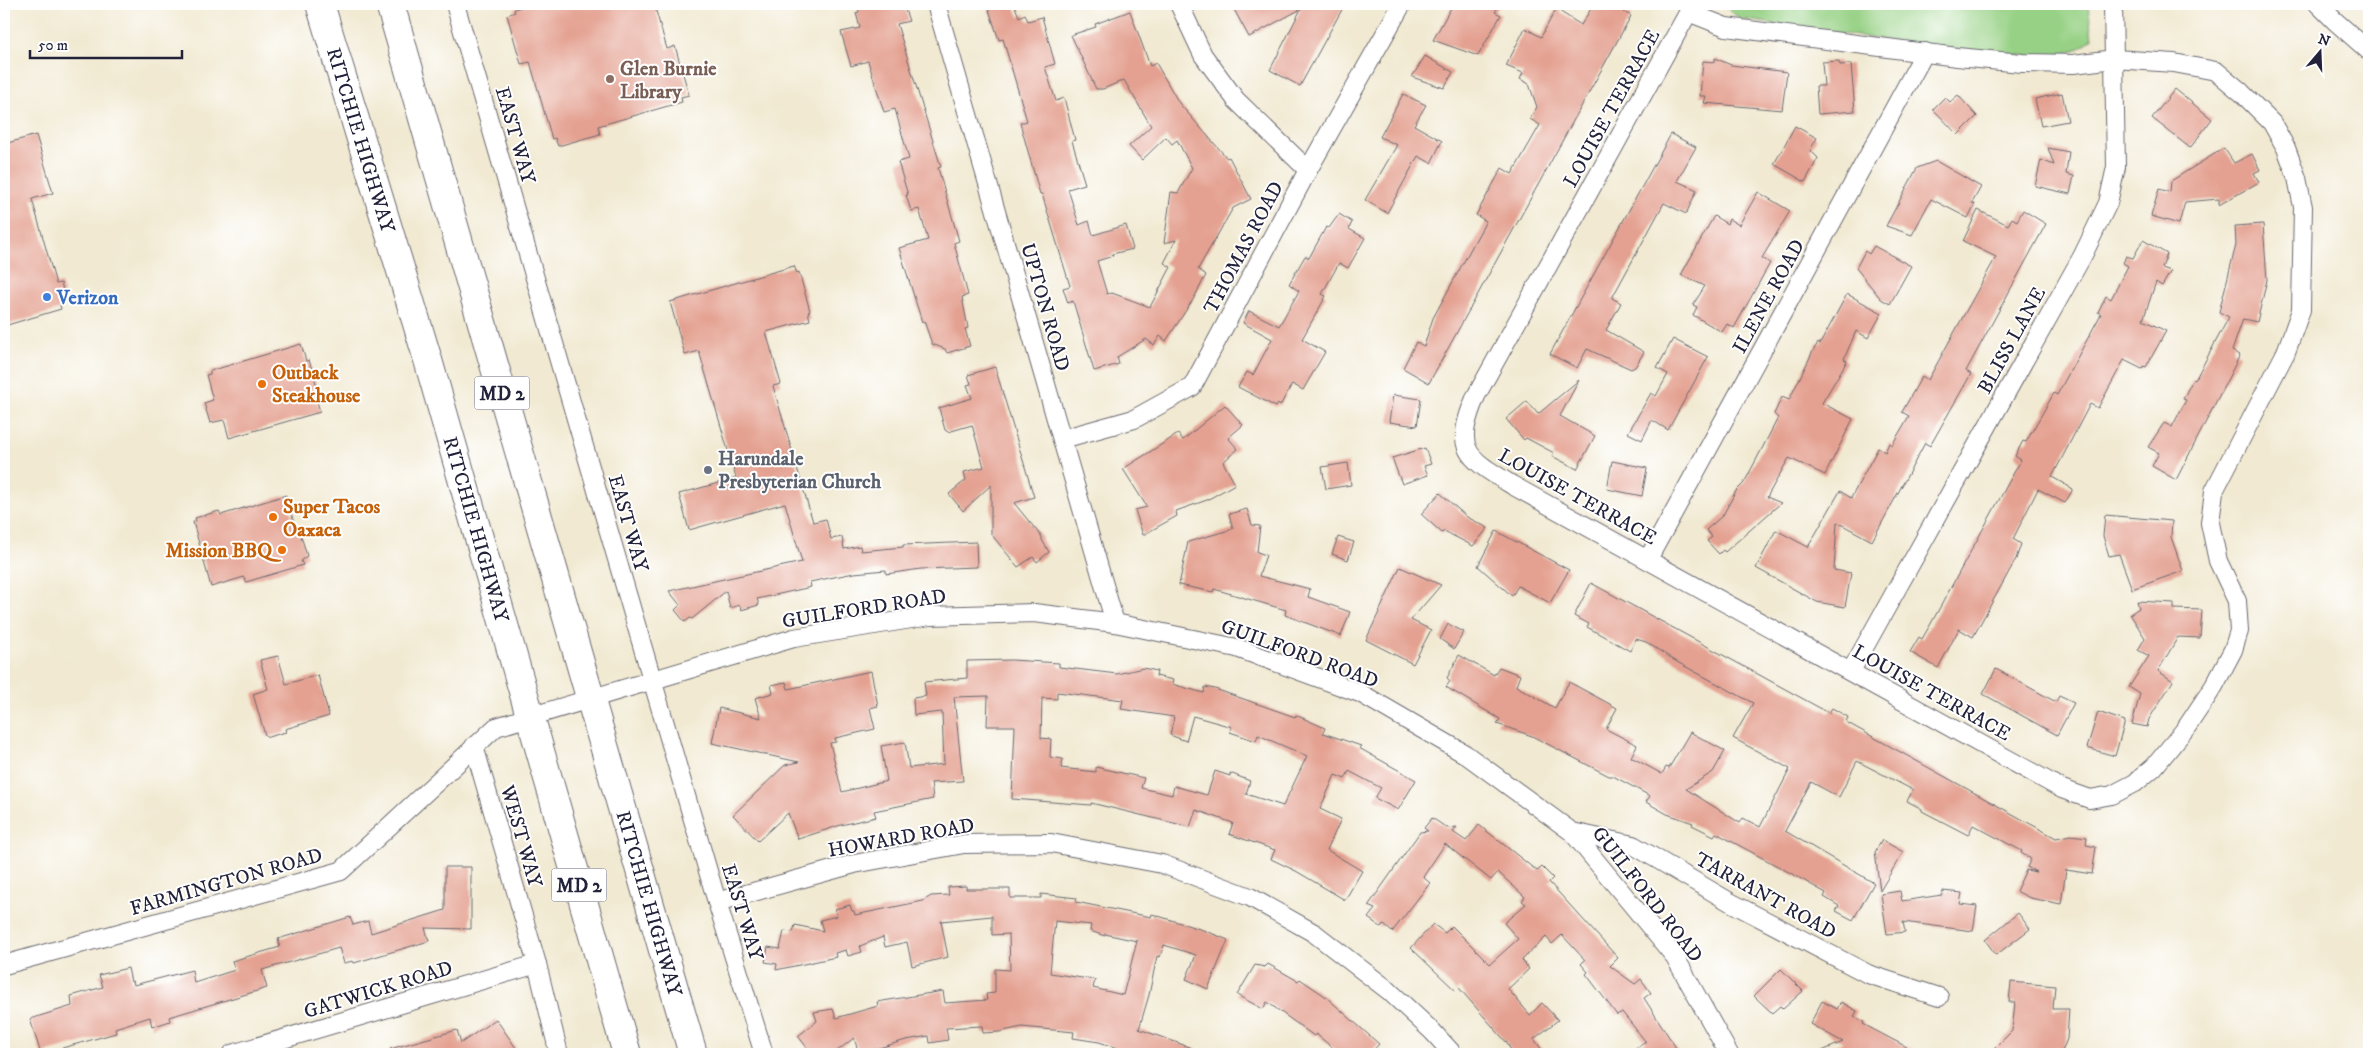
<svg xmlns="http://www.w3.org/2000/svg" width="2373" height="1058" viewBox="0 0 2373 1058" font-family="'IM FELL DW Pica',serif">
  <rect width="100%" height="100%" fill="#fff"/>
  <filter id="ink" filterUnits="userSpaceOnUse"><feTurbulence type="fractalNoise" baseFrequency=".02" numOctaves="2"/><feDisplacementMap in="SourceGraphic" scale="10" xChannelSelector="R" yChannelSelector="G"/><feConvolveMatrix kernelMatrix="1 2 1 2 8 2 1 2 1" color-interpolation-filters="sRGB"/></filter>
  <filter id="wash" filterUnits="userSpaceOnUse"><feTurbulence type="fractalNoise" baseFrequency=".0096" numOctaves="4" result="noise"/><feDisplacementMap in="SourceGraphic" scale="20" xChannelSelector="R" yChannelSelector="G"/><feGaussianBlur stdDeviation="1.12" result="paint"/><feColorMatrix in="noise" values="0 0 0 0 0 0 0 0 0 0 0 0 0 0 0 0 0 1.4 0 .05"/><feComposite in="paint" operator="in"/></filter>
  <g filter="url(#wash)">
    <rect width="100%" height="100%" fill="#f1e9d1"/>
    <path fill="#97d185" stroke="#5c7a60" d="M1722 4H2088L2092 39 2080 48 2048 58 1914 44 1740 19Z"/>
    <g id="blocks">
      <g fill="#e4a191" fill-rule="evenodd">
        <path d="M533 4H654L667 49 675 46 689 95 681 97 682 102 598 126 600 134 558 146 555 138 552 139 530 62 521 64 507 15 515 12 514 9Z"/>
        <path d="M857 4H903L909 21 897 24 941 167 938 168 959 241 954 243 968 295 962 297 968 328 965 329 970 346 947 353 945 349 932 344 924 321 922 322 899 248 928 240 919 209 911 211 906 195H908L898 162 909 159 895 109 884 112 868 61 851 66 841 32 860 28 856 13 859 12Z"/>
        <path d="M998 4H1014L1019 17 1025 14 1028 21 1042 17 1055 64 1045 67 1056 101 1064 98 1075 140 1072 141 1085 184 1068 189 1079 225 1089 221 1093 235 1126 225 1133 249 1112 254 1113 256 1097 261 1107 294 1112 293 1150 307 1171 267 1164 263 1176 240 1164 243 1171 192 1178 193 1192 168 1177 140 1172 144 1166 137 1142 160 1129 146 1151 126 1124 80 1103 89H1096L1071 35 1096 27 1095 24 1130 11 1150 66 1156 63 1179 103 1227 158 1229 157 1251 199 1233 208 1198 269 1206 275 1194 298 1166 341 1160 336 1154 345 1146 339 1117 357 1119 364 1094 371 1073 301 1068 303 1063 288 1070 286 1042 194H1040L1020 123 1027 121 1003 39 999 40 988 7Z"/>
        <path d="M1231 4H1345L1300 86 1270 70 1301 9 1249 37Z"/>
        <path d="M1453 4H1500L1495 12 1501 15 1478 56 1433 40Z"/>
        <path d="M1594 4H1622L1619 9 1631 16 1429 383 1403 368 1416 342 1424 346 1433 318 1486 221 1476 215 1502 168 1512 174 1540 125 1530 119 1537 107 1529 84 1520 79 1523 73 1506 66 1525 28 1541 37 1556 9 1581 25Z"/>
        <path d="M1425 56 1453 72 1444 88 1412 77Z"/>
        <path d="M1715 58 1731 65 1787 72 1782 110 1704 103 1706 96H1700L1703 61 1715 62Z"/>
        <path d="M1839 61 1840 65 1851 64 1855 111 1818 114 1816 86H1824L1822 62Z"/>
        <path d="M2175 89 2212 119 2190 148 2152 118Z"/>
        <path d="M2062 93 2068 121 2041 126 2035 99Z"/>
        <path d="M1403 94 1426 105 1414 125 1442 141 1431 163 1418 156 1387 213 1365 200 1397 145 1380 137Z"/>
        <path d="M1958 95 1977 116 1958 135 1933 109 1945 97 1950 102Z"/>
        <path d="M1795 126 1817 138 1810 150 1818 158 1805 182 1774 164Z"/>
        <path d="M1671 134 1696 147 1677 181 1697 190 1686 214 1664 203 1612 298 1621 303 1606 330 1644 352 1635 367 1631 369 1587 349 1577 368 1550 354Z"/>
        <path d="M36 135 53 193 32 199 56 284 61 283 66 300 62 301 63 304 60 305 61 309 4 326V144Z"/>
        <path d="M2048 148 2069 152 2066 174 2074 176 2070 194 2035 186 2041 160 2054 165Z"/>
        <path d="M2224 148 2234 163 2252 154 2260 170 2254 173 2259 182 2219 205V199L2185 202 2179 224 2151 216 2159 189 2170 192 2171 181Z"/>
        <path d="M1936 161 1981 187 1972 203 1975 204 1968 218 1931 199 1912 235 1886 226 1917 168Z"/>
        <path d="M1758 192 1790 211 1762 258 1770 263 1734 328 1727 324 1722 332 1693 315 1697 307 1693 305 1705 286 1681 275 1714 216 1727 224 1729 219 1739 225Z"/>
        <path d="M1978 210 2008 225 2012 218 2017 221 2023 210 2046 224 1966 371 1971 374 1930 446 1925 443 1872 541 1837 522 1834 570 1851 573 1845 607 1817 602 1756 568 1776 530 1808 547 1840 491 1851 498 1878 448 1885 452 1889 443 1892 445 1909 416 1902 412 1922 376 1928 380 1996 257 1963 241Z"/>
        <path d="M1339 214 1352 222 1349 229 1365 238 1348 268 1339 263 1322 294 1326 296 1302 339 1325 352 1303 390 1292 384 1280 406 1278 404 1276 407 1238 387 1247 372 1253 375 1272 339 1243 323 1249 311 1279 326 1299 291 1289 284 1305 256 1309 258 1326 227 1329 228Z"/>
        <path d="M2263 224 2267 280 2257 322 2243 319 2232 351 2240 355 2176 480 2152 466 2159 453 2148 447 2164 423 2172 427 2186 400 2183 399 2193 379 2195 380 2229 317 2219 312 2236 245 2235 226Z"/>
        <path d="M2143 240 2167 254 2162 268 2171 271 2162 286 2156 282 2143 320 2166 331 2146 367 2143 366 2142 369 2124 360 2098 408 2090 404 2052 477 2073 489 2065 503 2038 489 2013 539 2021 544 2016 559 1973 637 1959 629 1938 668 1910 652 1919 637 1922 639 1933 620 2021 460 2015 456 2023 441 2026 442 2054 393 2057 395 2101 314 2098 312 2106 296 2111 299 2128 266 2123 263 2126 256 2133 258Z"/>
        <path d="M1874 246 1911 266 1890 304 1881 299 1856 268 1865 251 1869 254Z"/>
        <path d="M794 266 797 273 799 272 810 311 808 312 810 320 766 332 781 384 773 386 813 522 826 519 831 539 842 537 844 549 860 546 861 551 903 547V545L976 542 977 567 921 569 886 574V570L854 573 810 582 811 587 757 599 759 605 741 610 740 605 730 608 726 591 692 619 690 618 685 622 675 610 680 605 669 591 802 562 785 503 689 530 679 494 736 478 699 351 685 355 670 302Z"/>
        <path d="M1847 294 1882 313 1868 338 1856 331 1844 359 1847 361 1822 403 1853 419 1825 475 1789 458 1767 497 1781 503 1725 552 1723 550 1719 554 1707 541 1712 537 1706 530 1723 515 1736 491 1744 483 1778 418 1774 414 1782 397 1789 400 1813 351 1818 343 1820 344Z"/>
        <path d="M1673 339 1708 357 1668 430 1652 420 1642 440 1628 433 1651 393 1656 396 1668 374 1657 368Z"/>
        <path d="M301 344 306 361 309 360 319 393 315 394 320 412 229 438 224 420 210 423 204 403 213 400 206 375 210 374V371Z"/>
        <path d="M995 367 1034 497 1014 503 1042 537V540L1049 552 1037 562 1033 557 1018 567 991 534V485L963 511 949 494 966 480 964 472 984 467 972 425 948 432 945 430 939 408 972 398 967 385 971 384 968 375Z"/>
        <path d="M1579 380 1560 416 1595 436 1577 469 1552 456 1554 453 1526 438 1524 440 1506 419 1527 401 1538 414Z"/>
        <path d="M1393 395 1421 399 1417 426 1389 422Z"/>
        <path d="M1225 405 1243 425 1228 438 1238 449 1223 462 1235 484 1207 500 1176 511 1177 516 1143 535 1135 510 1147 507 1123 469 1178 434 1183 440Z"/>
        <path d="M1425 448 1431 464 1424 466 1428 475 1402 484 1392 458Z"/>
        <path d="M1612 461 1647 468 1642 496 1607 489Z"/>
        <path d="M1348 463 1351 485 1326 489 1322 467Z"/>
        <path d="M1440 493 1467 517 1488 528 1473 546 1444 531 1442 533 1421 514Z"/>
        <path d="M286 495 296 530 299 529 307 556 301 561 303 565 246 582 244 577 211 587 193 522 196 521 195 518 219 511 221 515Z"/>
        <path d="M1247 509 1252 525 1260 526 1257 552 1266 555 1259 576 1310 589 1308 597 1350 612 1341 636 1285 615 1286 610 1214 589 1213 592 1179 585 1188 542 1233 529 1229 514Z"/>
        <path d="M2105 515 2172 521 2171 537 2183 571 2132 589 2119 554 2109 556 2103 536Z"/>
        <path d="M1496 531 1569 570 1550 603 1518 586 1512 596 1478 566Z"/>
        <path d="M1338 537 1354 542 1348 560 1332 554Z"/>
        <path d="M1400 567 1441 585 1411 620 1431 630 1413 664 1366 640Z"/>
        <path d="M1591 583 1829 713 1832 708 1848 717 1846 722 2056 838 2070 835 2087 837 2086 845 2096 847 2092 874 2066 870 2061 904 2030 898 2016 891 2026 870 2036 872 2027 867 2031 859 2021 853 2022 851 1973 825 1968 835 1922 811V809L1907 801 1913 790 1857 761 1839 797 1811 782 1785 831 1874 883 1853 920 1836 911 1839 906 1824 897 1826 893 1796 876 1716 833 1714 836 1692 825 1693 823 1667 814 1646 802 1650 796 1613 776H1609L1532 736 1497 724 1500 719 1446 687 1450 681 1447 678 1459 655 1494 675 1499 667 1520 675 1516 686 1555 708 1569 682 1617 708 1606 729 1637 745 1631 757 1662 774 1666 767 1669 768 1690 732 1725 751 1713 772 1686 789 1740 823 1743 818 1760 827 1790 769 1733 738 1753 703 1677 662 1646 642 1636 639 1630 651 1587 627 1589 624 1574 616Z"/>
        <path d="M2137 601 2174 603V609L2202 610 2200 638 2178 637 2158 671 2173 681 2149 719 2147 727 2132 724 2140 694 2129 687 2149 656 2138 650 2145 638 2130 614 2139 608Z"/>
        <path d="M1448 624 1464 632 1454 649 1440 639Z"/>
        <path d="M278 656 286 684 318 675 329 716 285 729 286 732 268 737 265 735 253 694 268 689 260 660Z"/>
        <path d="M1012 660 1059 663V667L1117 674 1143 668 1157 671 1156 676 1173 680 1172 684 1204 693 1205 687 1215 689 1295 717 1296 715 1325 728 1323 733 1361 746 1359 748 1416 780 1398 810 1375 798 1381 788 1349 771 1345 779 1335 775 1320 809 1341 819 1327 850 1362 871 1345 900 1296 871 1271 859 1275 850 1229 834 1233 823 1196 810 1190 827 1091 803V805L1012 799 1015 726H987L988 696 954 697 963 781 931 783 933 799 874 811 876 817 841 825 798 839 788 813 758 841 733 815 785 765 799 762 712 743 719 708 761 718 755 698 773 693 771 685 786 682 788 689 871 671 878 706 870 708 875 729 835 738 836 742 830 743 842 792 887 781 881 746 905 742 909 768 944 764 942 712 914 715 913 698 926 696 924 682 967 678V661ZM1057 692 1123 700 1121 709 1174 717 1170 735 1186 741 1193 716 1232 727 1230 732 1256 741 1258 735 1307 756 1283 806 1246 794 1250 781 1230 773V776L1215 771 1207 795 1174 786 1172 795 1141 788 1144 778 1096 767V772L1061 768 1063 759 1050 757 1051 739 1041 738 1042 698 1057 699Z"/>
        <path d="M1996 669 2056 702 2059 696 2074 703 2057 735 1983 694Z"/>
        <path d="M2098 712 2125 721 2115 756 2087 748Z"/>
        <path d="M1432 818 1447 828 1457 827 1453 832 1466 841 1479 825 1537 871 1542 867 1553 878 1549 882 1618 958 1610 966 1635 984 1641 979 1651 993 1644 998 1680 1054H1625L1646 1042 1622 1012 1617 1015 1586 974 1588 972 1581 964 1585 960 1562 935 1552 944 1546 937 1522 960 1529 969 1508 989 1530 1015 1542 1003 1558 1020 1534 1039 1545 1054H1513L1507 1043 1459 988 1456 991 1411 948 1433 924 1445 933 1452 926 1490 964 1518 939 1504 923 1526 904 1522 901 1525 897 1498 872 1491 880 1445 844 1423 877 1430 883 1392 932 1383 924 1381 927 1368 918 1375 909 1368 906 1420 832 1428 831 1424 828Z"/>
        <path d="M1882 840 1903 852 1880 891 1875 852Z"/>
        <path d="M445 867H471V929L425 928 429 941 354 963 353 961 344 963 339 948 262 970 267 988 169 1017 170 1021 152 1027 150 1017 115 1028 116 1033 41 1054 30 1019 72 1006 71 996 103 987 99 975 128 968 131 982 133 981 134 985 192 970 194 983 235 970 232 961 280 947 278 939 350 917 353 925 368 921 371 933 445 910Z"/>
        <path d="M966 886V889H1010V898H1041V894L1077 898 1076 902 1151 917 1152 914 1206 931 1228 940 1208 989 1186 979 1196 955 1164 945 1160 957 1157 956 1149 995 1139 1029 1203 1052V1054H1135L1099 1042 1073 1038 1074 1032 1022 1027 999 1032 983 1033 982 1026 946 1028 948 1040 930 1043 929 1036 906 1040 859 1054 854 1038 833 1054H812L798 1036 817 1021 814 1012 833 1009 836 1018 878 1006 877 1002 943 991 945 1003 987 1000 986 994 995 993V969L1010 970 1009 934 992 935V916L941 921 948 957 912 966 907 942 885 947 883 937 860 946 862 952 848 956 846 950 835 953 836 957 776 970 777 964 765 962 768 947 780 949 784 931 793 932 795 925 823 931 820 920 837 916 835 909 850 905 852 911H854L855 915 923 901 931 896 949 895 948 887ZM1055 921 1091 925 1090 931 1105 936V934L1137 941 1123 995 1093 988 1095 980 1050 973Z"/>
        <path d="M1900 891 1902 901 1942 895 1943 891 1962 893 1960 904 1977 906 1973 931 1903 922 1905 932 1887 934 1881 894Z"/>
        <path d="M2018 913 2030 929 1996 955 1985 940Z"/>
        <path d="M1268 964 1298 981 1300 979 1325 996 1379 1044 1370 1054H1340L1316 1034 1314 1036 1267 1002 1263 1009 1237 995 1255 965 1265 967Z"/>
        <path d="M1781 969 1803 991 1783 1009 1780 1006 1772 1013 1754 996Z"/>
        <path d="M2011 982 2055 986 2053 1009H2069L2067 1039 2061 1054H1989L2012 1031 2015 1002H2009Z"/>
        <path d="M1822 1001 1837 1009 1841 1002 1857 1011 1854 1017 1864 1022 1863 1024 1920 1054H1815L1843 1042 1810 1024Z"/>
        <path d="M496 1019 516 1048 507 1054H390V1049L457 1030 461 1043Z"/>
      </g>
    </g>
  </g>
  <g filter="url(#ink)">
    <use href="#blocks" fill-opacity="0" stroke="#6a6870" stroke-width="1"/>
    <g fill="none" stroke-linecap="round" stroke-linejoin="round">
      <defs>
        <g id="street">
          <path d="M455 4 717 902 764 1054"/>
          <path d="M936 4 1115 623"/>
          <path d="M1179 4 1203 55 1236 100 1308 170"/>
          <path d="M2318 4 2335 21 2369 51"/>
          <path d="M1688 12 1726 27 1957 57 2022 63 2073 64 2115 59 2174 63 2216 71 2241 92 2272 123 2286 148 2297 178 2303 207 2301 310 2286 352 2214 491 2210 523 2218 561 2237 601 2239 631 2233 650 2214 686 2186 728 2154 767 2135 783 2112 795 2090 799 2062 789 1512 485C1466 457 1453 450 1476 396L1693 4"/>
          <path d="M1062 439 1134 419 1192 387 1308 170 1402 4"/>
          <path d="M1648 559 1925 52"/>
          <path d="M1851 671 2083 255 2108 203 2116 167 2113 4"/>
          <path d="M474 746 537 964 559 1054"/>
          <path d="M1572 832 1633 845 1730 902 1868 974 1939 997"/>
          <path d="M717 902 854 864 964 844 1051 843 1162 864 1250 897 1314 933 1388 990 1433 1032 1453 1054"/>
          <path d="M4 965 341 871 496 727 794 638 930 616 1034 613 1115 623 1237 648 1360 693 1465 754 1572 832 1675 957 1729 1054"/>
          <path d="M232 1054 537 964"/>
        </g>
        <g id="primary">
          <path id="s1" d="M320 4 428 360 627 1054"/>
          <path id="s2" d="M390 4 693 1054"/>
        </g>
      </defs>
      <use href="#street" stroke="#6a6870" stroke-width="20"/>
      <use href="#primary" stroke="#6a6870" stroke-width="30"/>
      <use href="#street" stroke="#fff" stroke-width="18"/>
      <use href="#primary" stroke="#fff" stroke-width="28"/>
    </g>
  </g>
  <circle fill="#8d6e63" stroke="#fff" stroke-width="2" cx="610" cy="79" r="5"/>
  <circle fill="#3f7fe0" stroke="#fff" stroke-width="2" cx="47" cy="297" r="5"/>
  <g fill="#e8710a" stroke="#fff" stroke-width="2">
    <circle cx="262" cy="384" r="5"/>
    <circle cx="273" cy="517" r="5"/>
    <circle cx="282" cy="550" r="5"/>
  </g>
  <circle fill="#6b7280" stroke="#fff" stroke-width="2" cx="708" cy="470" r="5"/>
  <g text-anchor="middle" stroke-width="4" stroke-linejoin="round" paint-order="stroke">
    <g fill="#fff" stroke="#646476" stroke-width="1">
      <rect x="474.5" y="376.5" width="55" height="33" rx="4"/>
      <rect x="551.5" y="868.5" width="55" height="33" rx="4"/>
    </g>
    <g font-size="19" font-weight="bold" fill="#22223b">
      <text x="502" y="400">MD 2</text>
      <text x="579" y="892">MD 2</text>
    </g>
    <g font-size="20" font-weight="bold" fill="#785e54" stroke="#fff" text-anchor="start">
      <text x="620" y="75">Glen Burnie<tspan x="620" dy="23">Library</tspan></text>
    </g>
    <g font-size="20" fill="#22223b" stroke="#fff">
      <text transform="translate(1611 108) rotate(-61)" y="7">LOUISE TERRACE</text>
      <text transform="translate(516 135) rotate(74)" y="7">EAST WAY</text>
      <text dy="7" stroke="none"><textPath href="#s1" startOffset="142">RITCHIE HIGHWAY</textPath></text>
      <text transform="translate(1243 247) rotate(-62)" y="7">THOMAS ROAD</text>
      <text transform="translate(1768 296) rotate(-61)" y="7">ILENE ROAD</text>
      <text transform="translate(1046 307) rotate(74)" y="7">UPTON ROAD</text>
      <text transform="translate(2011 340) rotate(-61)" y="7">BLISS LANE</text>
      <text transform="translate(1578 496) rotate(29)" y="7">LOUISE TERRACE</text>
      <text transform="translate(629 523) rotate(74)" y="7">EAST WAY</text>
      <text dy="7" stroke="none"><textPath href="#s1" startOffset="548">RITCHIE HIGHWAY</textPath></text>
      <text transform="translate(864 608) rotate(-9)" y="7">GUILFORD ROAD</text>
      <text transform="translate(1300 653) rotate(20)" y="7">GUILFORD ROAD</text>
      <text transform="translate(1932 692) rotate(29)" y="7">LOUISE TERRACE</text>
      <text transform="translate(522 836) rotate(74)" y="7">WEST WAY</text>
      <text transform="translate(901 837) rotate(-10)" y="7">HOWARD ROAD</text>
      <text transform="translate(226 881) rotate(-16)" y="7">FARMINGTON ROAD</text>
      <text transform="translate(1648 894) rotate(52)" y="7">GUILFORD ROAD</text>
      <text transform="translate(1766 895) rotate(29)" y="7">TARRANT ROAD</text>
      <text dy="7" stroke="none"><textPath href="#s2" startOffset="936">RITCHIE HIGHWAY</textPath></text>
      <text transform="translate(743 912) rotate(73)" y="7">EAST WAY</text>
      <text transform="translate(378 989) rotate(-17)" y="7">GATWICK ROAD</text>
    </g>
    <g font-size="20" font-weight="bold" fill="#366cbe" stroke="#fff" text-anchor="start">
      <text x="57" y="304">Verizon</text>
    </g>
    <g font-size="20" font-weight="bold" fill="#c56008" stroke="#fff" text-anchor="start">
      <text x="272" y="379">Outback<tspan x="272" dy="23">Steakhouse</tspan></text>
      <text x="283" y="513">Super Tacos<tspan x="283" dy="23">Oaxaca</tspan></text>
      <text x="272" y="557" text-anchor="end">Mission BBQ</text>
    </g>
    <g font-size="20" font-weight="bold" fill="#5b616d" stroke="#fff" text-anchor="start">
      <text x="718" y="465">Harundale<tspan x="718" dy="23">Presbyterian Church</tspan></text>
    </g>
  </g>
  <rect width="2373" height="1058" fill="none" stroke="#fff" stroke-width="20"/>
  <g transform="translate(2320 52) rotate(19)" stroke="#ffffff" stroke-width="4" paint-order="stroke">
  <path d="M0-4L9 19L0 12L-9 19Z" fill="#22223b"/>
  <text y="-8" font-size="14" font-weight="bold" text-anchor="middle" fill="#22223b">N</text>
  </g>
  <path d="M30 50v8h152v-8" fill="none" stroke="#22223b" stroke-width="2.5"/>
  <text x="38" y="50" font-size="15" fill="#22223b" stroke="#ffffff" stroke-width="4" paint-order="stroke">50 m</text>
</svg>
